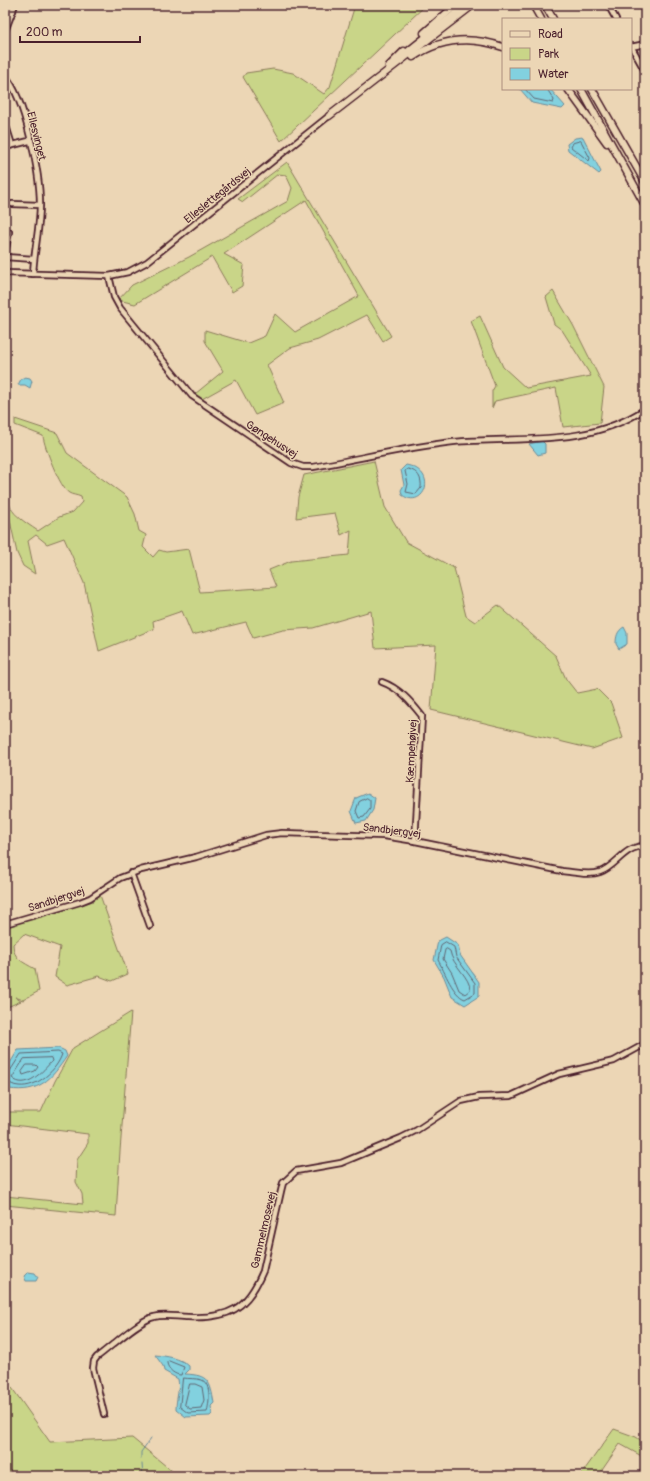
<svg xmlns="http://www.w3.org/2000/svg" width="650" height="1481" viewBox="0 0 650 1481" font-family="Pangolin,sans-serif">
  <rect width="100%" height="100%" fill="#ecd6b5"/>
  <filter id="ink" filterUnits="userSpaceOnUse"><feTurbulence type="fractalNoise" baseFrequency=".025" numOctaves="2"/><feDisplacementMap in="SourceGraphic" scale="8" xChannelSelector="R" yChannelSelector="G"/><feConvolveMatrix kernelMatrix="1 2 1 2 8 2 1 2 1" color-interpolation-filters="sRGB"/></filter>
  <g filter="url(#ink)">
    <g fill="#c9d588" stroke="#8a7a5a">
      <path d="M355 5H426L281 141 243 77 246 73 273 69 293 73 324 94 330 87Z"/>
      <path d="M287 162 391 336 383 341 367 315 318 340 290 348 267 365 284 403 255 415 236 380 202 399 195 394 223 371 205 341V330L248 343 265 336 275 314 295 332 359 296 306 200 224 254 244 265 242 286 232 292 212 257 135 304 118 300 132 285 189 257 288 201 292 188 286 175 278 174 243 202 238 199Z"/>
      <path d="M553 291 573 325 604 387 600 423 563 427 556 388 495 401 492 408V391L495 386 471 321 480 316 503 367 526 388 591 376 562 330 554 324 546 297Z"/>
      <path d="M15 419 57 433 67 453 127 497 135 514 139 531 146 535 143 547 153 557 159 550 166 552 189 549 200 592 276 587 269 570 291 561 349 555 351 530 341 535 335 513 296 518 298 497 304 475 374 461 385 507 406 542 454 568 466 616 475 622 498 605 556 656 566 679 577 693 597 689 611 703 623 738 592 749 431 710 436 645 375 648 371 611 313 628 283 630 253 638 246 622 192 635 182 611 153 621 154 629 99 651 84 583 64 538 47 544 36 535 28 541 35 574 23 566 17 553 9 516 5 512V472H7C6 509 8 511 38 531L59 517 73 512 82 502 81 497C77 495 72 495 69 493 60 488 44 446 43 436L15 425Z"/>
      <path d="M100 895 128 974 112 981 99 976 67 985 55 977 60 947 24 934 13 944C13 959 23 962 35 969L39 991 23 1000 15 997 21 1001 5 1008V927L93 901Z"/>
      <path d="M131 1012 120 1151 116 1216 5 1205V1196L83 1204 82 1194 76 1182 77 1160 88 1143V1134L5 1124V1112H41L55 1081 73 1048Z"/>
      <path d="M5 1378 50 1442 132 1438 178 1476H5Z"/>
      <path d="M614 1429 636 1437 645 1443V1458L620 1444 598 1476H580Z"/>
    </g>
    <g fill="#82d1df" stroke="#6c8a97">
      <path d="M520 89H550L565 106 562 109 532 103Z"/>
      <path d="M583 137 601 172 599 174 568 150 567 144 575 138Z"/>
      <path d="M25 377 30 378 32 381 30 388 25 385H18L21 379Z"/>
      <path d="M542 441 545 444V453L538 455 529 444Z"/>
      <path d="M406 465C440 471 424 511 402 495L401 490 404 485 401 470Z"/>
      <path d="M624 627 627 633V644L619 649 616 644C616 637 617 631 624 627Z"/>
      <path d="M368 793 375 798 373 810 366 821 356 823 351 811 356 798Z"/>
      <path d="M446 937 458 945 460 955 479 982V996L465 1005 452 997 444 977 434 960 438 941Z"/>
      <path d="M59 1048 65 1051 67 1056C51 1080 39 1093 9 1089L5 1084 7 1068 18 1050Z"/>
      <path d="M28 1272 35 1273 38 1277 36 1281H26L24 1276Z"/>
      <path d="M155 1355C166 1356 181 1358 189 1366V1370L185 1374C209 1375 210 1381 214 1403L211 1406 212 1414 210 1416 186 1417 176 1409C176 1398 180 1389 178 1379L164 1371 163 1366Z"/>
    </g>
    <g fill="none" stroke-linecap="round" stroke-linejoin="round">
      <g stroke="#606673" stroke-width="1">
        <path d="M525 89 534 99 553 103 554 100 547 89"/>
        <path d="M581 141 590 158 589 161 571 147 573 143Z"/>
        <path d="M408 469C418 471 422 478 421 488L416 494 406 492 408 484 405 471Z"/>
        <path d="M367 798 370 800V809L364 817 359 818 356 811 359 802Z"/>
        <path d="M446 942 454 947 456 957 475 983V993L465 999C453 995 445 972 438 960L441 945Z"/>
        <path d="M447 949 450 951C452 965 471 978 470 990L465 994 459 990 452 973 443 959 445 950Z"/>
        <path d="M51 1058 52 1061C43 1071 26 1091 12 1078L24 1059Z"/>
        <path d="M27 1065H36L38 1067 35 1071 23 1075 22 1072Z"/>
        <path d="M5 1073 10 1071 21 1054 58 1052 62 1054C57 1070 37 1088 19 1086 13 1086 10 1082 5 1082"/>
        <path d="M169 1361 184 1367 181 1375C175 1375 168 1370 167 1363Z"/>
        <path d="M183 1378C189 1379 196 1378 202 1380 212 1385 209 1404 207 1412L188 1413 180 1407Z"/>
        <path d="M190 1384H195L202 1387 204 1400 201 1408 190 1409 185 1405Z"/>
      </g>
      <g stroke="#6c8a97" stroke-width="1">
        <path d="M141 1459V1452L151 1438"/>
        <path d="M142 1464 143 1476"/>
      </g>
      <defs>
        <g id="minor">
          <path d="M608 5 616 19"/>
          <path d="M5 7 13 11"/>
          <path d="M5 31 15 5"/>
          <path d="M631 46 645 71"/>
          <path d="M631 47 645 44"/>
          <path d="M5 76C25 97 40 174 40 204 40 227 34 251 33 274"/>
          <path d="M5 127 7 129 12 145"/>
          <path d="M5 147 29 141"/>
          <path d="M12 204 40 205"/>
          <path d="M5 254 9 232"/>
          <path d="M5 257 34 259"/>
          <path d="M5 273 109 276 114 297 120 308 192 396 291 463 303 467H313C359 459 406 447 453 442 519 436 587 448 645 409"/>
          <path d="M109 276 128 272 147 262 329 116"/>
          <path d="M382 682C399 688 411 702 422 716L415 841"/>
          <path d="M131 873 150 926"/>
          <path d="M5 924 80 902 90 898 120 878 141 870 196 857 266 835 282 833 384 836 415 841 562 871C574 872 589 876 600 872 617 866 624 846 645 846"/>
          <path d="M104 1414 93 1368 94 1361 97 1357C111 1347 139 1320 154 1317 165 1314 177 1317 188 1317 229 1319 247 1309 263 1271L281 1191 283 1183 296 1171 341 1163 401 1138 417 1130 461 1101 479 1097 511 1096 559 1074 614 1061 645 1044"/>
        </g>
        <g id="highway">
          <path d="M533 5 541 19"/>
          <path d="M545 5 553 19"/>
          <path d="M424 33 456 5"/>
          <path d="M402 56 466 5"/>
          <path d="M413 57C441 38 472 36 503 47"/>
          <path d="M389 66 404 51"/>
          <path d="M568 89 607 143"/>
          <path d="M581 89 645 205"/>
          <path d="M592 89 645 182"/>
          <path d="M329 116 473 5"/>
        </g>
      </defs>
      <use href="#minor" stroke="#4a1f2b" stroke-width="8"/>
      <use href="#highway" stroke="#4a1f2b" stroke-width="9"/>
      <use href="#minor" stroke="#ecd6b5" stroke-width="4.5"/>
      <use href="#highway" stroke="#ecd6b5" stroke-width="6"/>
    </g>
  </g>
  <g text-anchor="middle" stroke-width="3" stroke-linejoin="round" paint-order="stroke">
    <g font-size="11" fill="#4a1f2b" stroke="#ecd6b5">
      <text transform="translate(37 136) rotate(76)" y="4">Ellesvinget</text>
      <text transform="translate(217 195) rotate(-39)" y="4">Elleslettegårdsvej</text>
      <text transform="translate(272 439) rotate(33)" y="4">Gøngehusvej</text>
      <text transform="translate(411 751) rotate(-87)" y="4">Kæmpehøjvej</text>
      <text transform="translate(392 830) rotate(7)" y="4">Sandbjergvej</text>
      <text transform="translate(56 899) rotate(-18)" y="4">Sandbjergvej</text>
      <text transform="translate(263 1230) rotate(-77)" y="4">Gammelmosevej</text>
    </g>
  </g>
  <rect width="650" height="1481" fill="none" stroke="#ecd6b5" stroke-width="20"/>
  <rect x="10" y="10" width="630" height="1461" fill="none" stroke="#4a1f2b" stroke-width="1.5" filter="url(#ink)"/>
  <rect x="502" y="18" width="130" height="72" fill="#ecd6b5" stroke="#ab8d7e"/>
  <rect x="510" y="31" width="20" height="6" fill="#ecd6b5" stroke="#ab8d7e"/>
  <text x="538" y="38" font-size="12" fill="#4a1f2b">Road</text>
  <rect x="510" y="48" width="20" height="12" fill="#c9d588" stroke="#ab8d7e"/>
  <text x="538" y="58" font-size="12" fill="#4a1f2b">Park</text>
  <rect x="510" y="68" width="20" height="12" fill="#82d1df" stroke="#ab8d7e"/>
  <text x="538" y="78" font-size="12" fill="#4a1f2b">Water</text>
  <path d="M20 36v6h120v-6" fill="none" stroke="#4a1f2b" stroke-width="2"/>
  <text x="26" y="36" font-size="12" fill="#4a1f2b" stroke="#ecd6b5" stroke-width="3" paint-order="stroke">200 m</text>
</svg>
